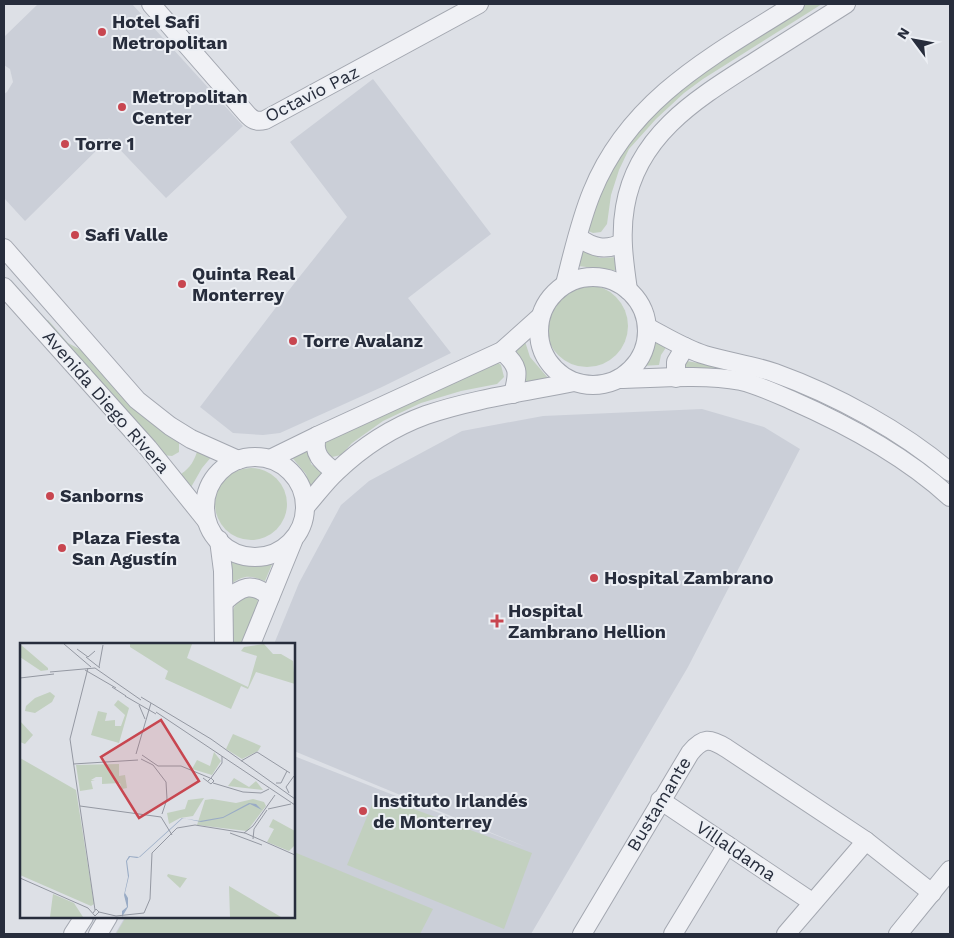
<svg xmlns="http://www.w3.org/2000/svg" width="954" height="938" viewBox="0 0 954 938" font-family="'Work Sans',sans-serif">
  <rect width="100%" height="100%" fill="#dde0e6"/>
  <g fill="#cbcfd8">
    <path d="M38 4H132L243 126 166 198 109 138 25 221 4 198V94L7 92 13 82 10 69 4 65V37Z"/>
    <path d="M373 79 491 234 408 298 451 353 382 387 280 433 263 435 233 433 200 407 293 285 347 217 290 142Z"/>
    <path d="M702 409 764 427 800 449 688 667 531 934H115L125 917H294V756L526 847 294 751V644H274L299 583 341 505 369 481 462 431 543 416Z"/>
  </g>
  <g fill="#c2d0bf">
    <path d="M804 4H822L703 79 684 93 656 119 629 149 619 170 611 195 607 224 601 232 593 233 586 230 585 215 624 141 695 73Z"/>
    <path d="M583 250 600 258 617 257 620 271 578 266Z"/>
    <circle cx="587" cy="326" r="41"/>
    <path d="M48 320 68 343 85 352 179 442V452L172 456 162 455 44 322Z"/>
    <path d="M521 329 530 357 548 378 523 382 515 351Z"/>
    <path d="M653 336 667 346 661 355 659 365 641 366 650 351Z"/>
    <path d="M492 357 501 365 504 377 497 384 461 391 421 403 383 421 352 443 341 455 332 457 325 452 324 446 327 437Z"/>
    <path d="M687 361C709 365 733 366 755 374 796 388 835 411 873 430L680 370Z"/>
    <path d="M308 447 311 464 324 474 310 487 306 474 289 454Z"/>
    <path d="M198 449 212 456 202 468 190 489 181 474C191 467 194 461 198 449Z"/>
    <circle cx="251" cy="504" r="36"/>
    <path d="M225 561C242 566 256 566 273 562L265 581C250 575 244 575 231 584Z"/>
    <path d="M247 595H254L258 599 257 606 241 644H232C233 623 226 605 247 595Z"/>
    <path d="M376 795 532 853 504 929 347 865Z"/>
    <path d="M294 852 433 909 420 934H116L126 917H294Z"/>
  </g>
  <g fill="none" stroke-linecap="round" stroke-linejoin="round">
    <defs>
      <g id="minor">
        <path d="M151 4 246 113C252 120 256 122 265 120L479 4"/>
        <path d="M578 237C593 248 605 251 622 243"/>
        <path d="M4 248 137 400 170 426 191 439 238 460"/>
        <circle cx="593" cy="331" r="54"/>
        <path d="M565 284C573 253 580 221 592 192 630 98 714 55 795 4"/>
        <path d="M4 287 148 448 206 520"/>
        <path d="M628 290C624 262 620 235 625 207 637 134 698 98 756 61 786 42 816 23 846 4"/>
        <path d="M647 327C666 337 685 349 705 355 728 362 753 365 775 373 836 395 902 431 950 472"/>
        <path d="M502 351C519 366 519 372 513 394"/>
        <path d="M676 378V362L685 347"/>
        <path d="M619 379C657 378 704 374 741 381 758 385 775 393 791 400 848 425 904 455 950 497"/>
        <path d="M317 436C312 454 322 462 335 472"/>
        <circle cx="255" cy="507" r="50"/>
        <path d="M270 459 317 436 502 351 540 317"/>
        <path d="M306 506C316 495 325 482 336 472 361 448 393 427 426 415 473 399 525 392 574 382"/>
        <path d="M219 540 223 571 224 644"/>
        <path d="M225 601C241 587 252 581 270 597"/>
        <path d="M251 644 293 541"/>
        <path d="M660 800 812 902"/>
        <path d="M73 934 84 917"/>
        <path d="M98 934 108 917"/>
        <path d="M582 934 690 753C703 737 710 738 726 748L866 841 932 893"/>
        <path d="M673 934 727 845"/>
        <path d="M786 934 866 841"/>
        <path d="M898 934 950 870"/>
      </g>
    </defs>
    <use href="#minor" stroke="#a3a7b0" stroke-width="20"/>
    <use href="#minor" stroke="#f0f1f5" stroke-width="18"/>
  </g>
  <g fill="#c84650" stroke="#eceff4" stroke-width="2">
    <circle cx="102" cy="32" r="5"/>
    <circle cx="122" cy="107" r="5"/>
    <circle cx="65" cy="144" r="5"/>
    <circle cx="75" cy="235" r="5"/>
    <circle cx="182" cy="284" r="5"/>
    <circle cx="293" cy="341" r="5"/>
    <circle cx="50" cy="496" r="5"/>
    <circle cx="62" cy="548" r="5"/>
    <circle cx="594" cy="578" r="5"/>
    <path d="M494.5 613.5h5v5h5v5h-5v5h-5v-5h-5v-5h5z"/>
    <circle cx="363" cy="811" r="5"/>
  </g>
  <g text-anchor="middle" stroke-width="4" stroke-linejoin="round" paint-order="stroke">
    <g font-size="18" font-weight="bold" fill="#272d3c" stroke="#eceff4" text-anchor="start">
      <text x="112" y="28">Hotel Safi<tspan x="112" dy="21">Metropolitan</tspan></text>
      <text x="132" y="103">Metropolitan<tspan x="132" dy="21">Center</tspan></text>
      <text x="75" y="150">Torre 1</text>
      <text x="85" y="241">Safi Valle</text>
      <text x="192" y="280">Quinta Real<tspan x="192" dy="21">Monterrey</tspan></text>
      <text x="303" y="347">Torre Avalanz</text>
      <text x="60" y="502">Sanborns</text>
      <text x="72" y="544">Plaza Fiesta<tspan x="72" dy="21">San Agustín</tspan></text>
      <text x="604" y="584">Hospital Zambrano</text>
      <text x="508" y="617">Hospital<tspan x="508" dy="21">Zambrano Hellion</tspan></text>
      <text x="373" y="807">Instituto Irlandés<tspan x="373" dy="21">de Monterrey</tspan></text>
    </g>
    <g font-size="18" fill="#272d3c" stroke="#eceff4">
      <text transform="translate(312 94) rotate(-27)" y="6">Octavio Paz</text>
      <text transform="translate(106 402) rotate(49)" y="6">Avenida Diego Rivera</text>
      <text transform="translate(659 804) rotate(-59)" y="6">Bustamante</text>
      <text transform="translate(736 851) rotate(34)" y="6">Villaldama</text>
    </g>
  </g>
  <g transform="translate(20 643)">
    <rect width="275" height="275" fill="#dde0e6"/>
    <path d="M0 1 28 25V27L21 28 0 14ZM110 1H172L167 15 228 44 237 13 221 8 224 4 244 1 253 11H261L273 18 275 41 236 29 228 46 221 43 211 66 145 36 148 28 110 4ZM30 49 35 53 32 59 15 70 5 68 6 63 15 55ZM98 57 109 65 99 100 71 92 78 68 87 70 85 78 95 77V83H101L105 72 94 62ZM0 78 13 92 5 101 0 99ZM213 91 241 103 238 108 222 116 206 106ZM194 109 201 118 192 132 172 126 177 117 190 123ZM0 115 56 147 74 261 71 263 0 232ZM99 121V133L105 132 107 145 102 146 100 140 82 141V134H76L71 137 75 138H71L73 146 60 148 56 122ZM214 135 229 144 236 138 243 147 208 143ZM184 155 173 173 160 175 149 181 147 170 165 166 168 157ZM192 156 216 160 233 156 244 159 246 163 227 188 177 182 185 157ZM253 176 275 188V202L269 208 247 199 254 186 249 184ZM148 231 166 235H167L160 245 147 233ZM209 243 261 274H210ZM33 251 54 260 63 274H30Z" fill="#c2d0bf"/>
    <path d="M229 160 236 161 242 167 230 161 203 175 181 179 163 175 120 214 117 215 110 214 107 218 109 233 105 250 108 255V264L102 274V268L107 264 104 252 108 234 106 218 109 213 119 214 162 175 180 178 203 174Z" fill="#99abc5"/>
    <path fill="none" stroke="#9498a2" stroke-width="1" d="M44 1 71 24M57 6 68 14 75 8M66 14 80 25M79 24 83 2M68 25 50 96 75 267M65 27 96 45M30 29 75 25 121 57M0 35 34 31M92 44 106 53M105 53 136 71M121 54 191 96 275 156M119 62 125 76M136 69 275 162M116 111 131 60M122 112 138 123H161L190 135M121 116 133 122 146 139 147 156 142 171M221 118 237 109 270 130M53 121 118 117M183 135 191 141 194 138 191 135 188 138M191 135 202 120V113M193 140 223 149 241 150 249 146M256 140H261L267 128M269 150 266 144 274 133M60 163 141 174 152 192M248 166 271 161M210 190 242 202M224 190 233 183 255 152M233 196 234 186 247 167M0 235 68 265 75 273 79 269 76 266 73 270M79 269 96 273 124 270 130 256 132 210 157 185 175 182 225 190 275 212"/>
    <path fill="#c84650" fill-opacity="0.15" stroke="#c84650" stroke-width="2.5" d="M141 77 179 138 119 175 81 114Z"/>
    <rect width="275" height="275" fill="none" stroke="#272d3c" stroke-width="2.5"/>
  </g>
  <rect width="954" height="938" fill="none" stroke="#272d3c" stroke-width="10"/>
  <g transform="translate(914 40) rotate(302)" stroke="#eceff4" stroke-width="4" paint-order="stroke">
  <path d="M0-4L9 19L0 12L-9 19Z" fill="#272d3c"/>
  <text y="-8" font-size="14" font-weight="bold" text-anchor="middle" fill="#272d3c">N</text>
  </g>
</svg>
